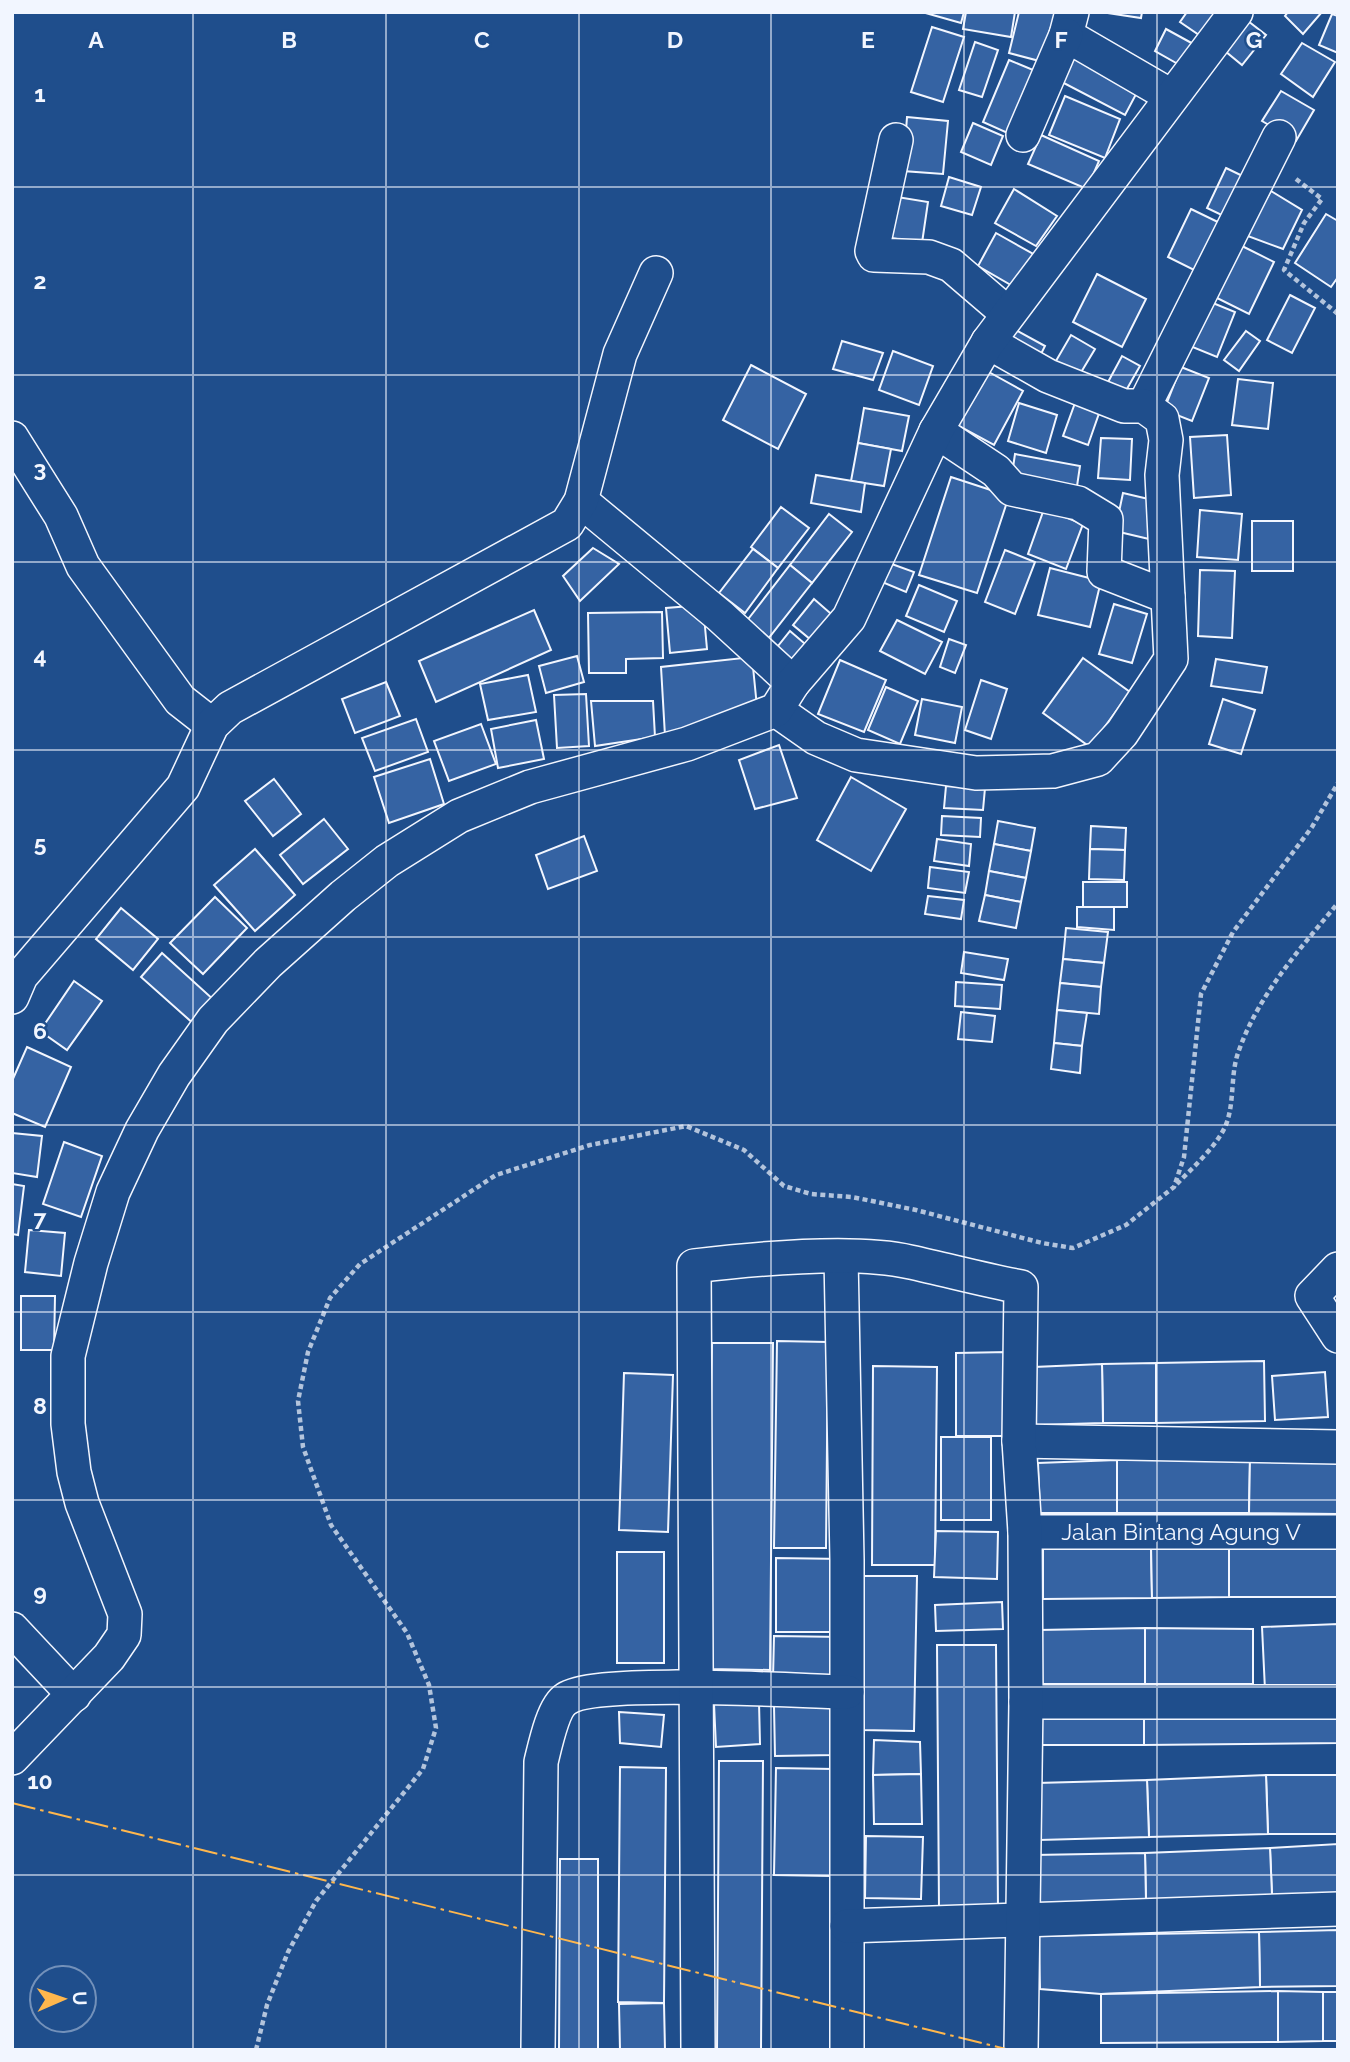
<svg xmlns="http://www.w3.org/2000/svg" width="1350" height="2062" viewBox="0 0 1350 2062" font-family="Raleway,sans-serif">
  <rect width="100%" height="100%" fill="#1f4e8c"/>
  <g fill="#3563a3" stroke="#f2f6ff" stroke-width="2">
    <path d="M922 12H964L961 23Z"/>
    <path d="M966 12H1015L1011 37 963 29Z"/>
    <path d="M1019 12H1060L1047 63 1009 53Z"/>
    <path d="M1101 12H1142L1141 18Z"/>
    <path d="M1187 12H1222L1205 39 1180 22Z"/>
    <path d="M1288 12H1322L1303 34 1285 16Z"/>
    <path d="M1332 14 1338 16V53L1319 45Z"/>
    <path d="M1248 21 1266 35 1242 65 1225 51Z"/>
    <path d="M932 27 964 37 943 102 911 92Z"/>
    <path d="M1166 29 1197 46 1185 68 1155 51Z"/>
    <path d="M975 42 998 50 982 97 959 90Z"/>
    <path d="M1302 43 1335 62 1313 97 1281 74Z"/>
    <path d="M1075 47 1142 83 1125 115 1058 80Z"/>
    <path d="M1009 60 1038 72 1012 135 983 122Z"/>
    <path d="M1281 91 1314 110 1296 141 1262 121Z"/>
    <path d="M1065 96 1120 119 1105 158 1049 135Z"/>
    <path d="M907 117 948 121 943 174 903 171Z"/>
    <path d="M973 123 1003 136 991 165 961 152Z"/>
    <path d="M1041 135 1099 161 1087 189 1028 164Z"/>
    <path d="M1226 168 1251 180 1232 220 1207 208Z"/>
    <path d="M949 177 981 187 972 215 941 206Z"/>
    <path d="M1014 189 1057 216 1036 246 995 223Z"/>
    <path d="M1271 191 1302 210 1283 249 1245 235Z"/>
    <path d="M885 195 928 202 922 243 879 236Z"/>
    <path d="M1191 209 1222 224 1198 272 1168 257Z"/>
    <path d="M1326 214 1338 221V277L1331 287 1295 263Z"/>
    <path d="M996 233 1035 255 1016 288 978 266Z"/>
    <path d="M1240 245 1274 262 1249 314 1215 297Z"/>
    <path d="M1097 274 1146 299 1122 347 1073 322Z"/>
    <path d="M1290 295 1315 308 1292 353 1267 340Z"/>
    <path d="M1208 301 1235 312 1217 357 1190 346Z"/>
    <path d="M1014 329 1045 346 1038 360 1007 344Z"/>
    <path d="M1246 331 1260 341 1239 371 1224 360Z"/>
    <path d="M1071 335 1095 349 1077 379 1053 366Z"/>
    <path d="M842 341 883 353 873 380 833 369Z"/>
    <path d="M893 351 933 366 919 405 879 390Z"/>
    <path d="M1122 356 1140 366 1124 394 1107 384Z"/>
    <path d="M751 365 806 394 778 449 723 420Z"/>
    <path d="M1181 367 1209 378 1192 421 1164 410Z"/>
    <path d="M987 371 1023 391 994 445 957 425Z"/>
    <path d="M1238 379 1273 383 1268 429 1232 425Z"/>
    <path d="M1079 392 1103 402 1088 445 1063 436Z"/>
    <path d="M1019 403 1057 415 1046 453 1008 441Z"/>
    <path d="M864 408 909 416 902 451 858 443Z"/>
    <path d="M1227 435 1231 495 1194 498 1190 437Z"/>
    <path d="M1101 438 1132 439 1130 480 1098 478Z"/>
    <path d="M858 443 891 449 884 486 851 481Z"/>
    <path d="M1015 454 1080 466 1076 493 1011 481Z"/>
    <path d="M816 475 865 483 861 512 811 503Z"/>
    <path d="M951 477 1009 496 977 593 919 575Z"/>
    <path d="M1123 493 1157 501 1149 539 1115 531Z"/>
    <path d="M781 507 809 528 778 568 751 547Z"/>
    <path d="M1044 509 1083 524 1066 569 1028 554Z"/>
    <path d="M1200 510 1242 514 1238 560 1197 557Z"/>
    <path d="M829 514 852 532 812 583 790 565Z"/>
    <rect x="1252" y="521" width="41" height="50"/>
    <path d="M593 548 619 564 580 601 563 576Z"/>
    <path d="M753 549 778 568 745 613 719 593Z"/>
    <path d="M1005 550 1035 562 1015 614 985 602Z"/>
    <path d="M889 563 914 572 906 592 882 582Z"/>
    <path d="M790 565 812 583 764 644 742 627Z"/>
    <path d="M1050 568 1101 581 1090 627 1038 615Z"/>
    <path d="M1200 570 1235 571 1232 638 1198 636Z"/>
    <path d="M919 585 957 601 944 632 906 616Z"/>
    <path d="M814 599 837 619 816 644 793 625Z"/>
    <path d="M1114 604 1147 614 1132 663 1099 654Z"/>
    <path d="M703 605 707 649 670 653 666 608Z"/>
    <path d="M534 610 551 650 436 702 419 661Z"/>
    <path d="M662 612 663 658 626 659V673H589L588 613Z"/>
    <path d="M897 620 942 642 925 674 880 651Z"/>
    <path d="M790 631 811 649 791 673 770 656Z"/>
    <path d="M949 639 966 645 955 673 940 667Z"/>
    <path d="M577 656 584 682 546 693 539 666Z"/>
    <path d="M752 657 757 707 665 736 661 667Z"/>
    <path d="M1083 658 1130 692 1090 747 1043 713Z"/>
    <path d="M1216 659 1267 667 1262 693 1211 686Z"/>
    <path d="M840 660 886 680 864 732 818 714Z"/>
    <path d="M528 675 536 712 488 720 480 684Z"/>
    <path d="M981 680 1007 689 991 739 965 730Z"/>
    <path d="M386 682 400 716 355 733 342 699Z"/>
    <path d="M886 687 918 701 900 744 868 730Z"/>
    <path d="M586 694 589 746 557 748 554 695Z"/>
    <path d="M922 699 962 707 955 743 915 735Z"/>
    <path d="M1223 699 1255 710 1241 754 1209 744Z"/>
    <path d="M591 701H653L655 737 595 746Z"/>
    <path d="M416 719 428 752 375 771 362 738Z"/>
    <path d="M536 720 544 759 498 768 491 729Z"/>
    <path d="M481 724 496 764 449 781 434 741Z"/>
    <path d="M779 745 797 798 755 809 739 760Z"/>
    <path d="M430 759 444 804 389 823 374 777Z"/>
    <path d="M851 777 906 809 871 871 817 840Z"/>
    <path d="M274 779 301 814 273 836 245 801Z"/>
    <path d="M946 786 985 788 983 810 944 808Z"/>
    <path d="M942 816 981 818 980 837 941 835Z"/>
    <path d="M324 819 348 849 303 884 280 855Z"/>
    <path d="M998 821 1035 828 1031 851 994 844Z"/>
    <path d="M1091 826 1126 828 1125 850 1090 849Z"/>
    <path d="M584 836 597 871 548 889 536 855Z"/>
    <path d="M937 839 971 844 969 866 934 861Z"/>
    <path d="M994 844 1031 851 1026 878 989 871Z"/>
    <path d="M255 849 295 895 255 931 214 885Z"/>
    <path d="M1090 849 1125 850 1124 880 1089 879Z"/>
    <path d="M930 867 969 872 965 893 928 888Z"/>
    <path d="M989 871 1026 878 1021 902 985 895Z"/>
    <rect x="1083" y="882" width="44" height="25"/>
    <path d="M985 895 1021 902 1016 928 979 921Z"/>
    <path d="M928 896 964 900 961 919 925 914Z"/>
    <path d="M215 897 247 928 203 974 170 943Z"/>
    <path d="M1077 907H1114V930L1077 927Z"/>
    <path d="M121 908 158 939 133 970 96 939Z"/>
    <path d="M1066 928 1108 932 1104 963 1063 959Z"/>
    <path d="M964 952 1008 959 1004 980 961 973Z"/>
    <path d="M162 953 215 1001 195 1025 141 977Z"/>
    <path d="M1063 959 1104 963 1101 987 1060 983Z"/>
    <path d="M74 981 102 1001 67 1050 40 1031Z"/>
    <path d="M956 982 1002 985 1000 1009 955 1006Z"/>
    <path d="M1060 983 1101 987 1099 1014 1057 1010Z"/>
    <path d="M1057 1010 1087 1013 1082 1046 1054 1043Z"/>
    <path d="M961 1012 995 1016 992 1042 958 1039Z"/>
    <path d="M1054 1043 1082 1046 1080 1073 1051 1069Z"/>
    <path d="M27 1047 71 1067 45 1127 12 1113V1081Z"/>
    <path d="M12 1133 42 1136 37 1177 12 1173Z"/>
    <path d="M64 1142 102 1156 81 1217 43 1204Z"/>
    <path d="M12 1184 24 1186 18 1235 12 1234Z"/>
    <path d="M29 1230 65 1233 61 1276 25 1272Z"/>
    <path d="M21 1296H55L54 1350H21Z"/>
    <path d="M777 1341 828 1342 826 1548H774Z"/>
    <path d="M712 1343H773L770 1670 708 1669Z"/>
    <path d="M1008 1352 1009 1436H956V1353Z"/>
    <path d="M1264 1361 1265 1421 1156 1423V1363Z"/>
    <path d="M1156 1363V1423H1103L1102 1364Z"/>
    <path d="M1102 1364 1103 1423 1036 1425 1034 1367Z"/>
    <path d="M873 1366 937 1367 935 1565H872Z"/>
    <path d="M1325 1372 1328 1417 1275 1420 1272 1376Z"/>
    <path d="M624 1373 673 1375 668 1532 619 1530Z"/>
    <rect x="941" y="1437" width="50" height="83"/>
    <path d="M1250 1458 1249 1513H1117V1460Z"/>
    <path d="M1250 1458 1338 1459V1514L1249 1513Z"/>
    <path d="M1117 1460V1513H1040L1038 1463Z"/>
    <path d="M936 1531 998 1532 997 1579 934 1577Z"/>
    <path d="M1151 1546 1152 1598 1043 1599V1547Z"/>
    <path d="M1151 1546 1229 1547V1597L1152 1598Z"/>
    <rect x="1229" y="1547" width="109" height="50"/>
    <rect x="617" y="1552" width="47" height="111"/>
    <path d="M776 1558 844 1559 843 1632H776Z"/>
    <path d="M864 1576H917L914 1731 861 1730Z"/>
    <path d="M1002 1602 1003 1629 936 1631 935 1605Z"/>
    <path d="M1338 1624V1687L1265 1690 1262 1627Z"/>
    <path d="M1145 1628V1684H1040L1039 1630Z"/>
    <path d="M1145 1628 1253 1629V1684H1145Z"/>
    <path d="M774 1636 844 1637V1679L773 1678Z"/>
    <path d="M937 1645H996L998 1909H939Z"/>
    <path d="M759 1702 760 1744 716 1747 714 1704Z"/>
    <path d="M834 1705V1755L775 1756 774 1706Z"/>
    <path d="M619 1712 664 1715 661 1747 620 1743Z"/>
    <path d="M1036 1712 1144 1714V1745H1036Z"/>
    <path d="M1338 1712V1743L1144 1745V1714Z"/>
    <path d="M874 1740 920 1742 921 1774 873 1775Z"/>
    <path d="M719 1761H763L761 2050H717Z"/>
    <path d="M620 1767 666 1768 664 2003 618 2002Z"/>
    <path d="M776 1768 834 1769 832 1876 774 1875Z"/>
    <path d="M921 1774 922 1824H874L873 1775Z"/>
    <path d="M1266 1775H1338V1834H1268Z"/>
    <path d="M1266 1775 1268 1834 1149 1837 1147 1780Z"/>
    <path d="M1147 1780 1149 1837 1039 1840 1037 1783Z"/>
    <path d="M866 1836 923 1837 921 1899 865 1898Z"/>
    <path d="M1338 1844V1893L1272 1895 1270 1848Z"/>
    <path d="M1270 1848 1272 1895 1146 1901 1145 1853Z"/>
    <path d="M1145 1853 1146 1901 1035 1903 1034 1855Z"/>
    <path d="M560 1859H598V2050H559Z"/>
    <path d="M1338 1930V1986L1260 1987 1259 1932Z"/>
    <path d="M1259 1932 1260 1987 1101 1994 1040 1989 1039 1936Z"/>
    <path d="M1278 1991V2042L1101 2043V1994Z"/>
    <path d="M1278 1991 1323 1992V2041L1278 2042Z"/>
    <rect x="1323" y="1992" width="15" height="49"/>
    <path d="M664 2003 665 2050H620L619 2004Z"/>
  </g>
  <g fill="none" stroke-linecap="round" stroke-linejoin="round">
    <defs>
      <g id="street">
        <path d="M1072 12 1066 35 1171 96"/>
        <path d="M1023 135 1066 35"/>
        <path d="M896 140 872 251 874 255 929 257 951 265 1007 313"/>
        <path d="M1144 406 1279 137"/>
        <path d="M936 431 996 471 1012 489 1078 503 1106 520 1104 572 1168 597"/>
        <path d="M12 438 61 516 83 566 180 700 212 725"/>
        <path d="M581 501 720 616 793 683"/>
        <path d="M776 710 816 738 856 755 976 773 1053 771 1098 759 1122 733 1171 659 1162 475 1166 440 1162 419 1144 406H1124L1048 376 988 342"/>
        <path d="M12 997 21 976 183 787 212 725 230 708 567 524 581 501 620 354 656 273"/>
        <path d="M841 1257 847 1560V2050"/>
        <path d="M1338 1269 1312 1296 1338 1336"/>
        <path d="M1019 1441 1338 1447"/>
        <path d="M1025 1532H1338"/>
        <path d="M12 1629 74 1695"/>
        <path d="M1026 1702H1338"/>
        <path d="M12 1758 109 1657 124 1635 125 1614 82 1503 74 1472 68 1424V1356L91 1263 113 1192 142 1130 174 1075 213 1020 268 963 343 896 387 861 459 816 530 787 687 744 776 710 793 683 849 618 936 431 988 342 1236 12"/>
        <path d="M847 1926 1338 1909"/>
        <path d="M538 2050 541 1762C545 1746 553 1707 566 1699 596 1678 799 1691 847 1692"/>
        <path d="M698 2050 694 1266C753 1259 854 1249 910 1262 947 1270 984 1280 1021 1287L1019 1441 1025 1532 1026 1702 1021 2050"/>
      </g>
    </defs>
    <use href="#street" stroke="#f2f6ff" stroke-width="36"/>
    <g stroke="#b3c4dc" stroke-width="4.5" stroke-dasharray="5 3.5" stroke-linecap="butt">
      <path d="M1296 179 1322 199 1304 223 1284 270 1338 314"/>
      <path d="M1177 1184C1193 1167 1215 1148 1225 1127 1235 1105 1230 1076 1238 1053 1258 995 1299 950 1338 903"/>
      <path d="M256 2050 267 2005 288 1952 316 1901 423 1769 436 1728 429 1685 407 1633 331 1525 303 1447 298 1401 308 1352 330 1298 360 1264 496 1175 590 1145 686 1126 744 1150 784 1186 811 1194 852 1197 916 1210 1042 1243 1073 1248 1126 1225 1174 1187 1184 1157 1201 994 1233 932 1312 827 1338 783"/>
    </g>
    <use href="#street" stroke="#1f4e8c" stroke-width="33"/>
    <path stroke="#ffb74d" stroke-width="2" stroke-dasharray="24 5 3.5 5" stroke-linecap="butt" d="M12 1803 1010 2050"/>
  </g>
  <path fill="none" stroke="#f2f6ff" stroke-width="2" stroke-opacity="0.55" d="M193 12V2050M386 12V2050M579 12V2050M771 12V2050M964 12V2050M1157 12V2050M12 187H1338M12 375H1338M12 562H1338M12 750H1338M12 937H1338M12 1125H1338M12 1312H1338M12 1500H1338M12 1687H1338M12 1875H1338"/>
  <g text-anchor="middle" stroke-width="5" stroke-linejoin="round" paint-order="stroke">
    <g font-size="23" fill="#f2f6ff" stroke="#1f4e8c">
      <text x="1181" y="1540">Jalan Bintang Agung V</text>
    </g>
  </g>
  <g font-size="23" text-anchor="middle" font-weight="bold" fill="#f2f6ff" stroke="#1f4e8c" stroke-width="5" stroke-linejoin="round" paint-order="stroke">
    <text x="96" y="48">A</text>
    <text x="289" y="48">B</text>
    <text x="482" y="48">C</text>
    <text x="675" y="48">D</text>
    <text x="868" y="48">E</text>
    <text x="1061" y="48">F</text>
    <text x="1254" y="48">G</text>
    <text x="40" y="102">1</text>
    <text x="40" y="289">2</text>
    <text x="40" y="477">3</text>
    <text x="40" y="664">4</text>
    <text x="40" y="852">5</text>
    <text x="40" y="1039">6</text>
    <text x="40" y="1226">7</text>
    <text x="40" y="1414">8</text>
    <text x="40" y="1601">9</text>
    <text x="40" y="1789">10</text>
  </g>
  <rect width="1350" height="2062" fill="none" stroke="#f2f6ff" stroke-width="28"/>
  <g transform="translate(63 1999) rotate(88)"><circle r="33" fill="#1f4e8c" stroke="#7391ba" stroke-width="2"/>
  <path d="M0-5L12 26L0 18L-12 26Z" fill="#ffb74d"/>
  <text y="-10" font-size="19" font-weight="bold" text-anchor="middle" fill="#f2f6ff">U</text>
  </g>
</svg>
